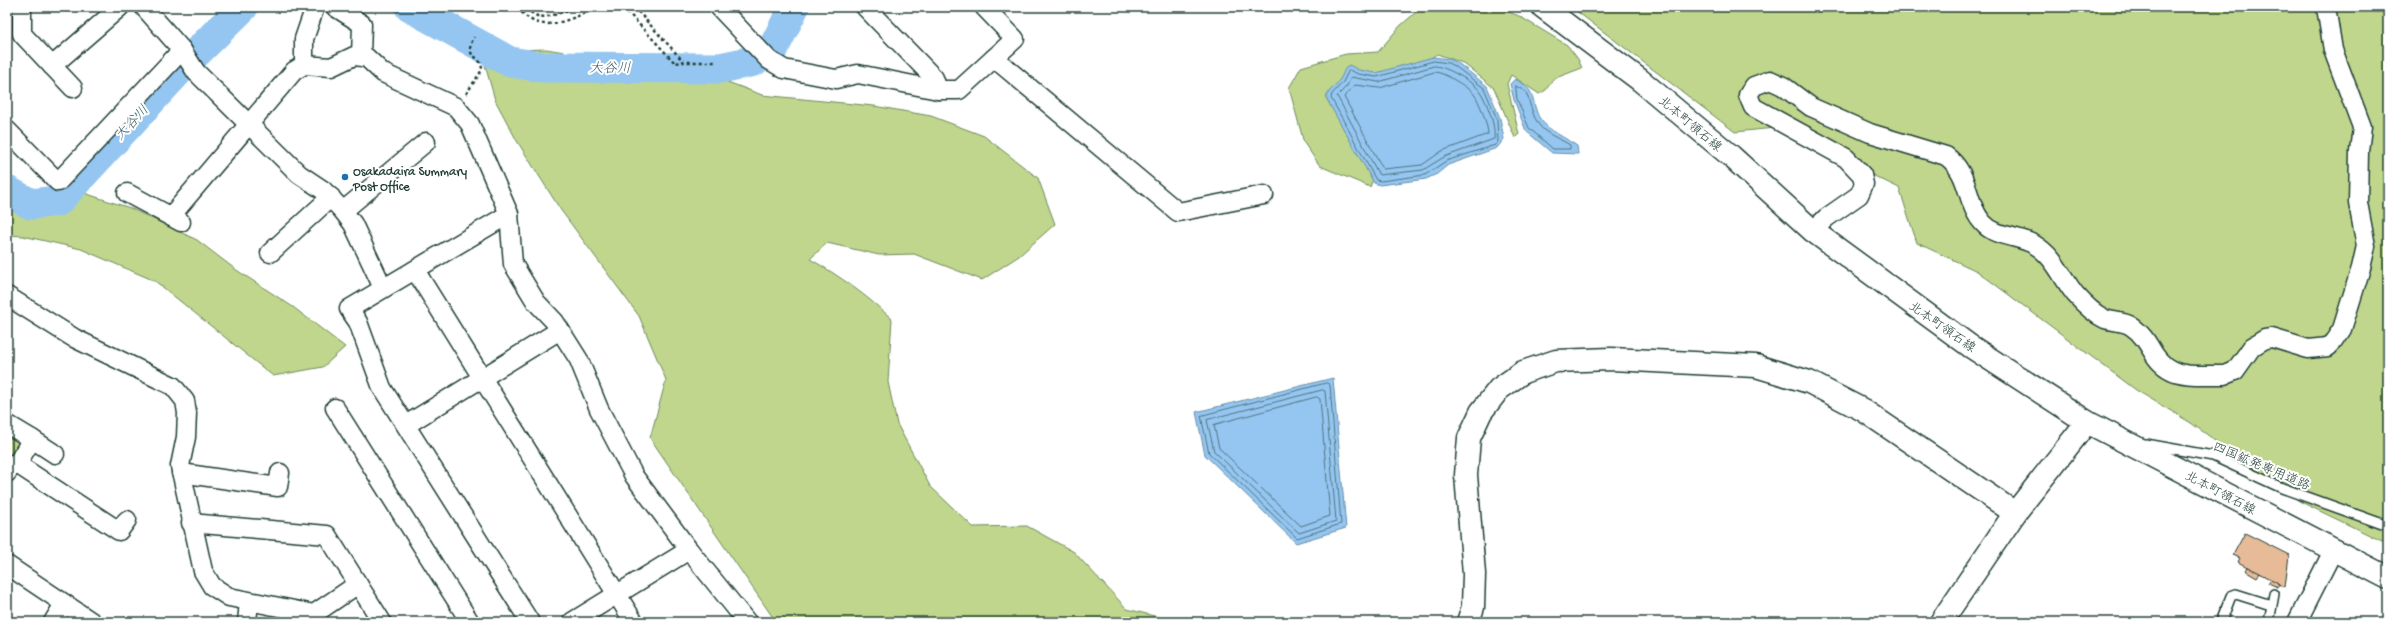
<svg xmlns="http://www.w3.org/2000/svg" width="2395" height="629" viewBox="0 0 2395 629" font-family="'Gochi Hand','Klee One',sans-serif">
  <rect width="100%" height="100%" fill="#fff"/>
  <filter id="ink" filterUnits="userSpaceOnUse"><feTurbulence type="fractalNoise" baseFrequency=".025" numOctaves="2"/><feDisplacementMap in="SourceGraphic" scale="8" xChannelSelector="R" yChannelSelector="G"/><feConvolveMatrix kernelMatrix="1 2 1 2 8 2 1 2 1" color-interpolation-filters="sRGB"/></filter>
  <g filter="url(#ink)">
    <g fill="#bfd68c" stroke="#6f8a60">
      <path d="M1422 7H1496L1519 16 1567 45 1578 59 1582 68 1553 79 1546 90 1539 94 1511 75 1507 84 1519 134 1515 138 1494 88 1463 63 1437 54 1415 69 1370 187 1320 166 1304 143 1289 88 1301 67 1346 54 1378 52 1400 26Z"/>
      <path d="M1571 7H2388V544L2299 501 2191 423 2136 390 1977 271 1917 243 1899 188 1775 128 1735 132Z"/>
      <path d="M546 49 651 66 704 73 762 95 874 106 931 116 984 136 1038 178 1055 224 1019 256 982 280 914 254 879 255 827 243 810 259C840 276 866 295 892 319L888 382 897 424 930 486 973 527 1027 526 1074 552 1127 609 1166 619 1167 622H776L650 438 666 380 639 316 560 209 517 141 495 100 481 51Z"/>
      <path d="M84 193 130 208 197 240 235 269 293 307 345 347 323 367 273 376 155 281 81 249 23 236 7 235V194L34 200Z"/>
      <path d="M7 429 26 441 16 458 7 452Z"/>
    </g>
    <g fill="#95c6f1" stroke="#668fa5">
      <path d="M1433 57 1449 59 1458 63 1487 86 1500 118 1504 139 1497 148 1448 165 1437 174 1426 179 1380 185 1374 183 1326 98C1329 89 1336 86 1340 79 1344 74 1343 69 1349 65L1359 70 1376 73Z"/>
      <path d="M1515 79C1520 82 1527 86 1530 91 1535 100 1534 111 1541 120 1548 130 1566 138 1577 146L1578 154 1552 153 1526 131 1514 100 1510 84Z"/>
      <path d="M1333 378 1346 528 1296 543 1205 455 1196 412Z"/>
    </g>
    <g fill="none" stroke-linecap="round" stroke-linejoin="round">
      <g stroke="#4e7480" stroke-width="1">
        <path d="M1434 61 1448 63 1456 67 1484 88 1497 119 1498 142 1495 145 1446 161 1425 175 1381 181 1376 180 1331 98 1332 94 1343 82 1349 70 1358 74 1376 77Z"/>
        <path d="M1434 66C1444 65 1475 83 1480 91 1487 103 1496 125 1494 139L1444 157 1423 170 1379 175 1337 96 1347 86 1351 77 1378 82Z"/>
        <path d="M1435 72C1444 72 1467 87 1473 93 1479 99 1488 126 1488 134L1442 151 1422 165 1383 169 1344 97 1355 85 1379 88Z"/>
        <path d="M1516 86 1526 92C1531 105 1533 122 1545 131 1553 137 1562 140 1570 145V149H1553L1529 128 1517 99Z"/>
        <path d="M1327 383 1330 385 1341 524 1297 538 1209 453 1201 416Z"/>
        <path d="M1323 390 1325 391 1336 521 1299 533 1214 451 1207 420Z"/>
        <path d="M1317 397 1320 399 1330 516 1301 526 1219 448 1214 425Z"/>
      </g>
      <g stroke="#95c6f1" stroke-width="31">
        <path d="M410 7 510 62 543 67 720 68 754 61 774 47 794 7"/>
        <path d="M7 191 31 204 58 201 180 69 243 7"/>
      </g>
    </g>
    <g fill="#e8bb98" stroke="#1f3d34">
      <path d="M2245 533 2289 555 2285 587 2238 562 2240 558 2233 555Z"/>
      <path d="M2247 567 2260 573 2257 577 2245 570Z"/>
      <path d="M2271 579 2280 584 2278 587 2268 583Z"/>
    </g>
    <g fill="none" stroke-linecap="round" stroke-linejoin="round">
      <defs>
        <g id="lane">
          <path d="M2146 444 2213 456 2282 488 2388 526"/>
          <path d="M2221 622 2231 596 2236 594 2271 605"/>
          <path d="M2269 622 2274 594"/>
        </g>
        <g id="street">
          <path d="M22 7V34L73 88"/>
          <path d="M144 7 182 50 196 72 299 174 323 190 343 211 353 224 383 288"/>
          <path d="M335 7 362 24 361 57"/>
          <path d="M719 7 769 60 784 69 836 79 858 74 938 90H959L1015 39 984 7"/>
          <path d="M865 7 934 78 938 90"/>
          <path d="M994 58 1178 212 1264 195"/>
          <path d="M304 65V39L315 7"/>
          <path d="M52 66 120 7"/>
          <path d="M7 130 58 182 182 50"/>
          <path d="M127 193 181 222"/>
          <path d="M343 211 426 142"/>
          <path d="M509 214 349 309 358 322 382 388 530 622"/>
          <path d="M171 216 294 71 304 65 331 67 354 56 366 57 383 73 456 107 470 124 509 214 513 264 536 302 555 322 579 360 599 409 634 476 689 550 747 622"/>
          <path d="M1813 231 1826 218 1859 195 1864 184 1862 175 1846 158 1753 107 1748 95 1754 86 1770 80 1783 86 1811 107 1870 133 1946 156C1971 174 1965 203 1983 223 1996 238 2019 235 2035 245 2054 256 2062 278 2075 294 2083 303 2094 314 2105 319 2114 322 2124 321 2131 326 2142 333 2148 344 2154 354 2171 381 2197 374 2225 375L2235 371 2252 347 2265 339 2272 338 2308 349 2328 347 2334 341 2342 329 2361 268 2366 246 2358 203 2359 151 2362 127 2333 50 2326 7"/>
          <path d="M270 253 331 197"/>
          <path d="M415 270 634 622"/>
          <path d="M7 296 74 338 173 386 185 401 187 413 186 437 180 466 203 571 212 586 229 597 314 614 358 584"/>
          <path d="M335 408 470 622"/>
          <path d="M7 424 32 439 17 464H12L7 473"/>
          <path d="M406 425 560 330"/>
          <path d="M32 439 55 454"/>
          <path d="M17 464 119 531 127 520"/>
          <path d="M181 473 278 487 280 473"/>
          <path d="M191 523 327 535 382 622"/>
          <path d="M7 565 92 622"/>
          <path d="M53 622 64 604"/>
          <path d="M247 622 249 602"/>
          <path d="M572 622 689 550"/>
          <path d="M2297 622 2333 551"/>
        </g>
        <g id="secondary">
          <path d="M1543 7 1640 80 1731 156 1813 231 1970 346 2087 422 2388 578"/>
          <path d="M1468 622 1473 607 1474 574 1466 475 1469 438 1481 412 1499 389 1523 372 1556 361 1611 359 1756 366 1809 382 1863 410 2015 513"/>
          <path d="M1941 622 2015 513 2087 422"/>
        </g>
      </defs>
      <use href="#lane" stroke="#1f3d34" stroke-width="12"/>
      <use href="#street" stroke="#1f3d34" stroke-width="21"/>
      <use href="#secondary" stroke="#1f3d34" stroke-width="25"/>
      <g stroke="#1f3d34" stroke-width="2.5" stroke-dasharray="3 3" stroke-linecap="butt">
        <path d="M518 7C539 39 571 18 599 7"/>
        <path d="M527 7C537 26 561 12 575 7"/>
        <path d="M623 7 675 63 684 62"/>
        <path d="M634 7 684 62H715"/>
        <path d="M466 94 482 70C482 53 462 60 474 37"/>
      </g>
      <use href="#lane" stroke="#fff" stroke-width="9"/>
      <use href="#street" stroke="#fff" stroke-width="18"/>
      <use href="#secondary" stroke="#fff" stroke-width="22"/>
    </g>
  </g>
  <circle fill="#1f6fb2" stroke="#fff" stroke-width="1.5" cx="345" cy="177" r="4"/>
  <g text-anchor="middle" stroke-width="4" stroke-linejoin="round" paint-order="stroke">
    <g font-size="13" fill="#1f3d34" stroke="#fff">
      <text transform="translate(1691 123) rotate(40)" y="5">北本町領石線</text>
      <text transform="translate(1943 326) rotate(35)" y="5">北本町領石線</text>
      <text transform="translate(2262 465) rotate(23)" y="5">四国鉱発専用道路</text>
      <text transform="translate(2221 492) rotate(28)" y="5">北本町領石線</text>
    </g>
    <g font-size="13" fill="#1f3d34" stroke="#fff" text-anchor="start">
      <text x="353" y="175">Osakadaira Summary<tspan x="353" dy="15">Post Office</tspan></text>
    </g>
    <g font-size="14" font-style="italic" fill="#3c5f63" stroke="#fff">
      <text x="610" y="72">大谷川</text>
      <text transform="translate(131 122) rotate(-47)" y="5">大谷川</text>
    </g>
  </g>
  <rect width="2395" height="629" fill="none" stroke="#fff" stroke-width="24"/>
  <rect x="12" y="12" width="2371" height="605" fill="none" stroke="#1f3d34" stroke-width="1.5" filter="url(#ink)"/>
</svg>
